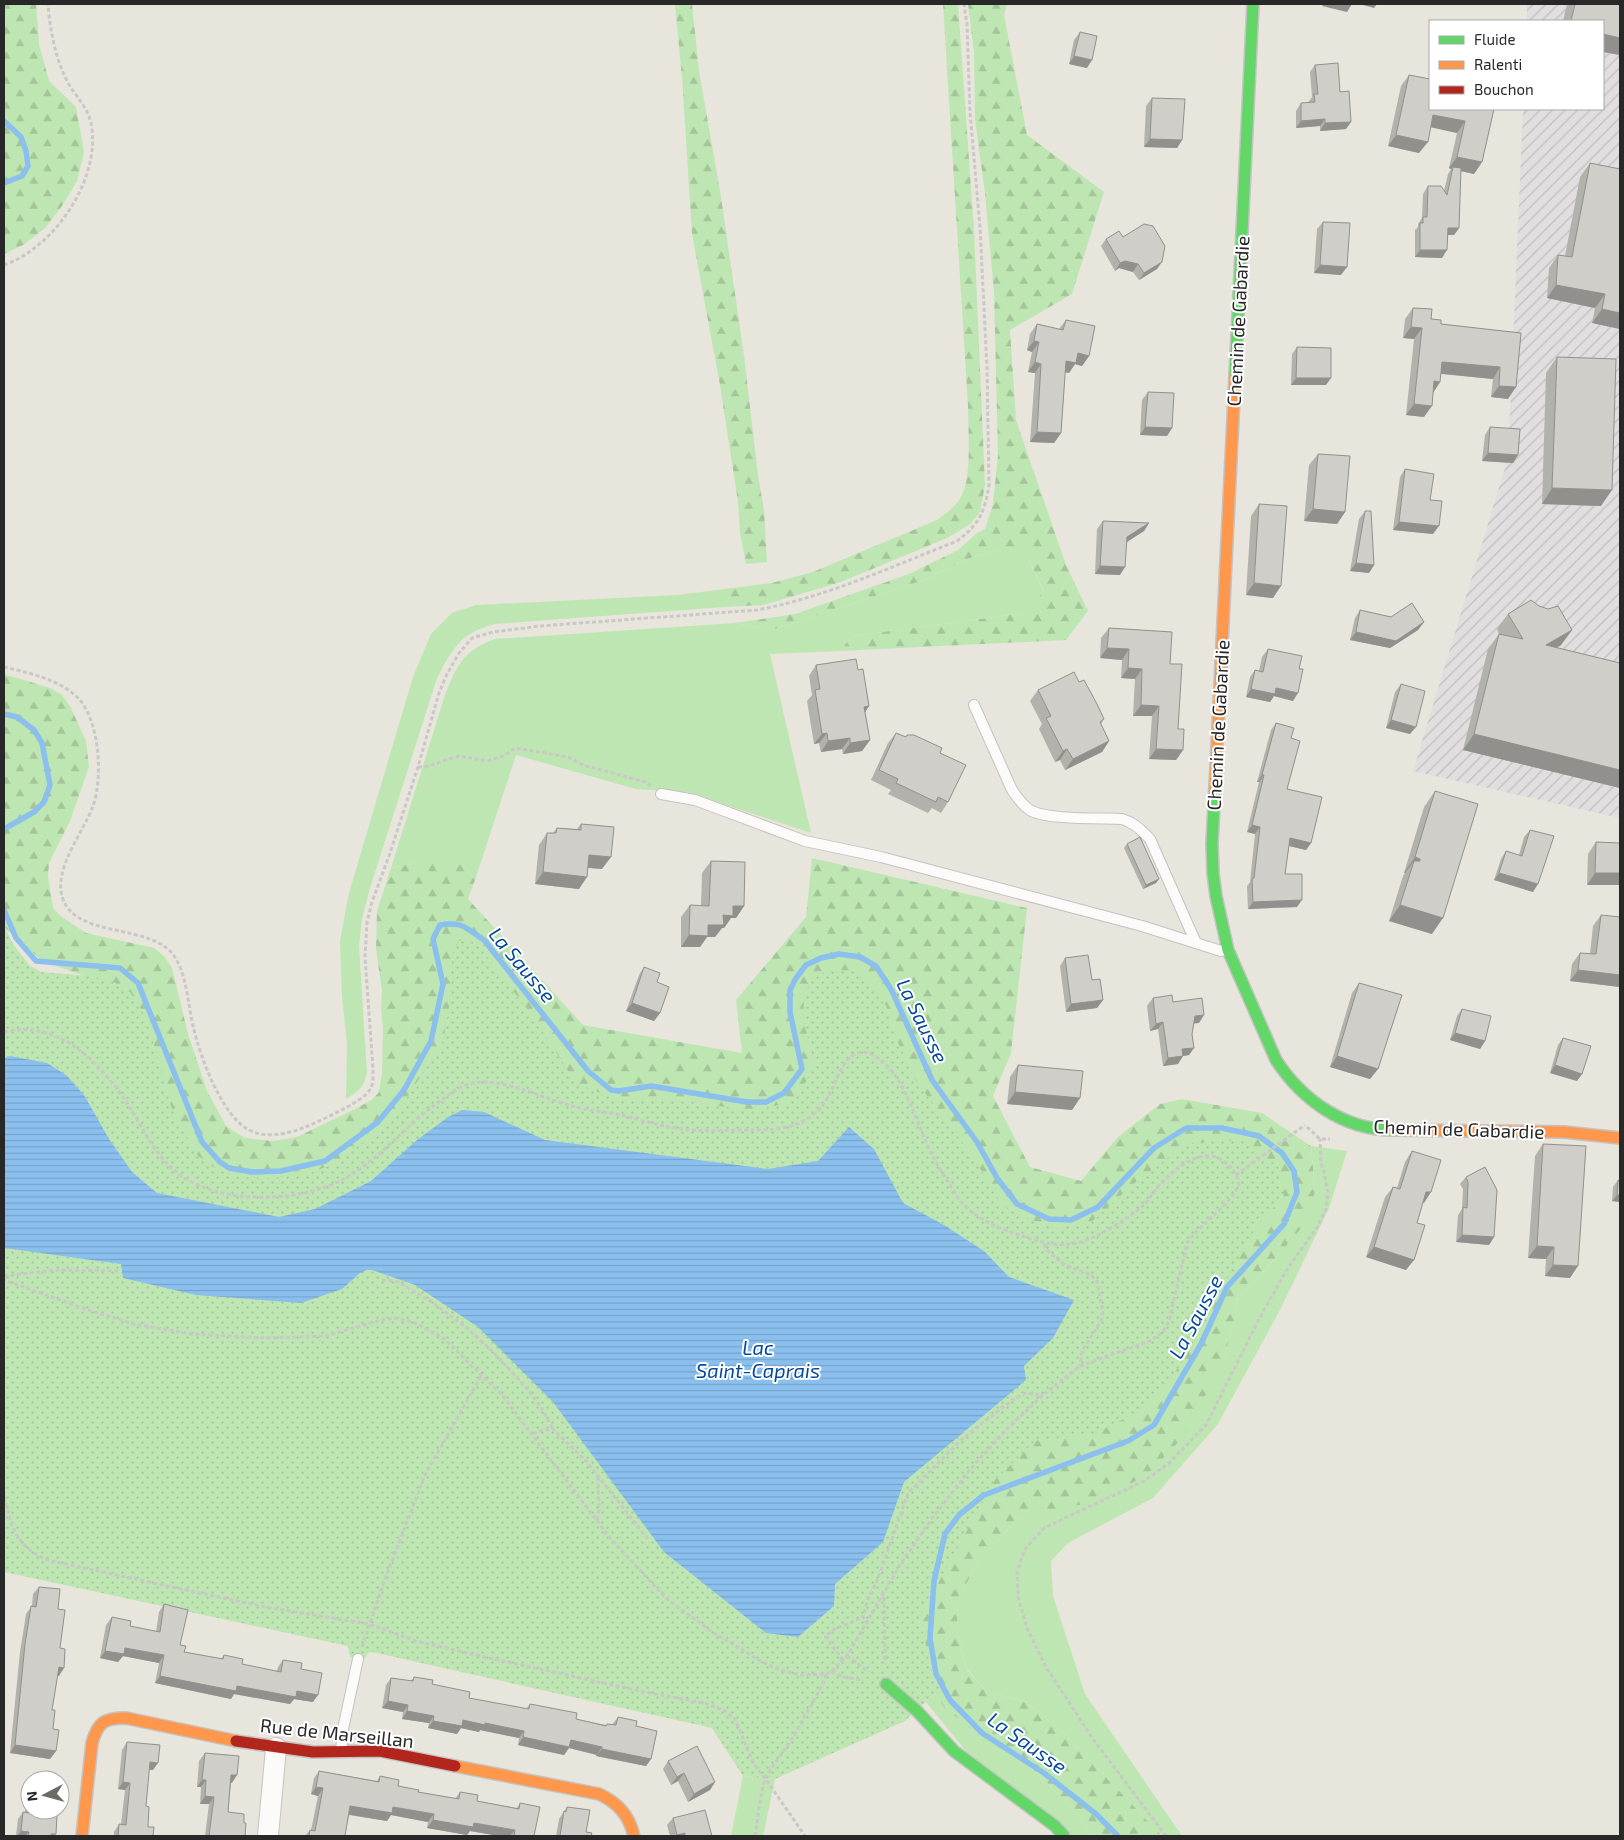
<svg xmlns="http://www.w3.org/2000/svg" width="1624" height="1840" viewBox="0 0 1624 1840" font-family="'Exo 2',sans-serif">
  <defs>
    <pattern id="industrial-furrows" width="10" height="10" patternUnits="userSpaceOnUse" patternTransform="scale(1.25)"><rect width="10" height="10" fill="#e2dee0"/><path d="M-1 1l2-2M0 10L10 0M9 11l2-2" fill="none" stroke="#c2bec0"/></pattern>
    <pattern id="forest-firs" width="22" height="20" patternUnits="userSpaceOnUse" patternTransform="scale(1.25)"><rect width="22" height="20" fill="#bee6b2"/><path d="M5 1l3.5 6h-7zM16 11l3.5 6h-7z" fill="#a3c599"/></pattern>
    <pattern id="park-dots" width="8" height="8" patternUnits="userSpaceOnUse" patternTransform="scale(1.25)"><rect width="8" height="8" fill="#bee6b2"/><path d="M2 2h.1M6 6h.1" fill="none" stroke="#a3c599" stroke-width="1.8" stroke-linecap="round"/></pattern>
    <pattern id="water-rules" width="6" height="5" patternUnits="userSpaceOnUse" patternTransform="scale(1.25)"><rect width="6" height="5" fill="#8abfee"/><path d="M0 2.5h6" fill="none" stroke="#77a4cc"/></pattern>
  </defs>
  <rect width="100%" height="100%" fill="#e8e5dc"/>
  <path fill="url(#industrial-furrows)" d="M1527 4H1620V818L1413 771 1508 458 1523 109H1603V21H1527Z"/>
  <g fill="#bee6b2">
    <path d="M997 550H1024L1044 592 1025 613 852 636 840 651 770 654 811 833 687 792 636 789 516 755 475 880 463 866 416 863 391 868 444 698C456 667 462 651 495 639L735 623 772 630 924 580 967 559Z"/>
    <path d="M725 589V607L495 624C459 634 454 647 437 678L370 888 362 919 359 946 367 1073C363 1088 360 1090 346 1099L347 1044 342 997 340 941 349 893 413 677 431 634 452 613 476 605 677 595Z"/>
    <path d="M1311 1146 1347 1151 1329 1208 1281 1308 1218 1424 1153 1498 1068 1543 1051 1561 1053 1596 1085 1694 1182 1836H1162L1064 1733 1026 1702 987 1692 967 1669 957 1630 958 1599 978 1562 1018 1518 1039 1512 1182 1438 1224 1356 1235 1321 1238 1296 1257 1279 1280 1253 1315 1191Z"/>
    <path d="M944 1685 996 1750 1023 1760 1074 1809 1088 1829 1096 1836H1071L966 1751 926 1702Z"/>
    <path d="M743 1776 775 1779 763 1836H731Z"/>
  </g>
  <g fill="url(#forest-firs)">
    <path d="M4 4H36L39 44 49 81 76 107 84 152 77 181 62 206 45 228 23 245 4 254Z"/>
    <path d="M675 4H692L699 71 721 197 744 356 758 475 764 510 767 562 746 564 740 533 738 502 720 385 692 234 682 78Z"/>
    <path d="M943 4H958L974 230 985 485 980 512 970 524 947 538 841 582 764 605 725 607V589L772 583 813 572 937 520C946 513 957 506 962 495 972 475 968 430 968 406Z"/>
    <path d="M968 4H1007L1004 15 1027 135 1104 192 1072 294 1010 330 1016 420 1066 565 1088 611 1066 640 840 651 852 636 1025 613 1044 591 1024 550H997L967 559 924 580 772 630 735 623 795 614 909 574 958 550 976 534 985 529 993 504 998 455 994 292 985 193 975 120 974 52Z"/>
    <path d="M4 674 50 688 62 695 70 706 86 741 89 767 70 821 49 863 48 876 53 908 59 915 86 933 154 948 165 957 172 968 188 1034 207 1091 226 1126 245 1138 273 1141 297 1137 357 1108 373 1099 379 1092 382 1073 383 1027 381 1009 382 991 376 949 377 911 391 868C413 864 440 855 461 865 466 868 471 875 475 880L468 899 583 1025 742 1053 736 1000 806 917 812 858 1027 908 1011 1053 993 1096 1030 1167 1081 1181 1118 1137 1160 1104 1182 1099 1262 1113 1311 1146 1315 1191 1305 1224 1257 1279 1238 1296 1235 1321 1224 1356 1205 1396 1182 1438 1146 1476 1092 1502 1018 1518 978 1562 958 1599 957 1630 967 1670 987 1692 1026 1702 1064 1733 1162 1836H1096L1088 1829 1074 1809 1023 1760 996 1750 944 1707 933 1690 414 1105 343 1172 226 1186 179 1136 101 982 42 961 4 927Z"/>
  </g>
  <path fill="url(#park-dots)" d="M4 926 13 944 29 965 41 972 91 976 114 982 130 992 146 1017 172 1109 197 1155 218 1170 240 1177 273 1178 307 1174 334 1164 381 1129 405 1101 443 1041 452 991 451 971 453 952 459 941C469 938 474 943 481 949L535 1019 575 1082 614 1099 694 1102 751 1111 788 1103 805 1083 815 1063C807 1038 791 989 822 973 829 969 844 971 852 970L873 989 887 1007 895 1036 916 1081 972 1155 1002 1205 1033 1221 1056 1229 1091 1222 1136 1182 1187 1143 1242 1140 1278 1166 1284 1197 1257 1225 1207 1315 1181 1365 1141 1410 1094 1434 1035 1441 995 1480 920 1616 932 1676 944 1685 905 1721 775 1779 743 1776 712 1728 372 1652 368 1653 364 1660 350 1657 348 1646 4 1572Z"/>
  <path fill="url(#water-rules)" d="M10 1056 47 1063 66 1075 84 1095 109 1139 132 1172 157 1193 279 1217 315 1209 371 1181 417 1140 448 1117 462 1110 484 1112 545 1140 768 1169 818 1161 849 1127 874 1149 903 1203 944 1225 984 1251 1009 1277 1074 1300 1053 1338 1024 1366 1026 1380 904 1482 883 1542 835 1584 834 1606 798 1637 766 1633 664 1552 553 1402 478 1327 415 1285 372 1270H367L360 1273 342 1289 301 1303 196 1295 123 1278 121 1264 4 1248V1058Z"/>
  <g fill="none" stroke-linecap="round" stroke-linejoin="round">
    <g stroke="#8abfee" stroke-width="5.5">
      <path d="M4 121 21 137 26 151 28 166 22 176 4 183"/>
      <path d="M4 714 17 717 34 730 42 743 50 785 44 802 34 812 4 829"/>
      <path d="M4 910 16 938 36 961 120 968 138 983 202 1142 220 1162 229 1168 252 1172 281 1171 325 1161 378 1122 404 1090 431 1041 443 984 433 939 440 925C462 921 466 928 484 940L588 1071 611 1090 619 1091 651 1086 747 1102H766L784 1093 802 1069 790 1012V990L796 978 806 965 821 958 839 954 860 957 876 966 892 991 932 1080 977 1142 997 1178 1017 1204 1049 1219 1071 1220 1098 1207 1154 1148 1186 1128H1222L1259 1136 1282 1153 1294 1171 1297 1192 1284 1224 1227 1287 1201 1344 1154 1425 1128 1441 984 1495 959 1515 945 1534 934 1581 930 1638 936 1674 950 1700 982 1733 1044 1773 1096 1814 1118 1836"/>
    </g>
    <defs>
      <g id="lane">
        <path d="M974 705 1012 790C1017 797 1022 805 1030 810 1045 820 1102 818 1122 819 1135 823 1141 830 1150 839L1196 943"/>
        <path d="M661 794 695 800 805 841 881 857 1142 926 1221 951 1225 950"/>
        <path d="M341 1751 343 1729 358 1659"/>
      </g>
      <path id="street" d="M268 1836 276 1748"/>
      <g id="fast">
        <path d="M1235 377 1253 4"/>
        <path d="M1215 787 1212 843 1213 873 1216 896 1228 950 1276 1060C1302 1100 1344 1130 1393 1130"/>
        <path d="M886 1684 917 1711 954 1751 1055 1826 1064 1836"/>
      </g>
      <g id="slow">
        <path d="M1215 787 1235 377"/>
        <path d="M1393 1130 1564 1132 1620 1138"/>
        <path d="M455 1766 599 1794C618 1803 629 1815 634 1836"/>
        <path d="M82 1836 92 1743C98 1722 104 1718 126 1718L236 1741"/>
      </g>
      <path id="jam" d="M236 1741 313 1752 380 1751 455 1766"/>
    </defs>
    <use href="#lane" stroke="#c4c3c2" stroke-width="12"/>
    <use href="#street" stroke="#c4c3c2" stroke-width="22"/>
    <use href="#fast" stroke="#c4c3c2" stroke-width="14"/>
    <use href="#slow" stroke="#c4c3c2" stroke-width="14"/>
    <use href="#jam" stroke="#c4c3c2" stroke-width="14"/>
    <g stroke="#c9c8c7" stroke-width="3" stroke-dasharray="4 2.5" stroke-linecap="butt">
      <path d="M4 265C55 247 102 178 91 123 87 106 75 96 67 81 55 57 50 30 48 4"/>
      <path d="M4 667C29 673 59 679 78 698 100 721 103 778 93 806 84 831 54 868 62 896 74 941 155 921 176 959 187 978 188 1004 193 1026 200 1056 221 1115 249 1130 266 1139 288 1134 305 1127 318 1122 362 1102 369 1091 374 1085 373 1076 373 1069L365 957 367 922 372 902 389 856 418 767 439 693 447 674 459 653 472 638 493 632 540 626 757 610C826 597 891 567 957 541 979 525 985 511 989 485L987 368 980 227 970 112 967 24 964 4"/>
      <path d="M418 767H425L459 756 487 761 501 757 516 748 568 757 583 765 645 782 651 786"/>
      <path d="M4 1032C56 1020 94 1057 123 1097 143 1126 156 1162 188 1180 217 1197 254 1199 286 1196 305 1194 327 1188 344 1179 377 1161 403 1129 433 1106 445 1098 458 1086 473 1083 503 1077 546 1100 576 1107 591 1111 606 1112 621 1115 641 1120 661 1126 681 1129 704 1132 728 1130 750 1130 773 1130 797 1129 815 1113 821 1108 826 1102 829 1095 838 1078 847 1042 873 1055 904 1071 916 1123 931 1153 939 1168 949 1184 959 1199 971 1216 997 1228 1017 1234 1039 1242 1060 1249 1084 1241 1099 1236 1131 1217 1143 1206 1150 1199 1155 1189 1162 1182 1176 1168 1202 1147 1222 1160 1231 1166 1237 1174 1239 1184 1230 1207 1201 1222 1187 1243L1169 1321 1163 1332 1150 1341 1080 1366 1043 1395 1007 1429 967 1473 931 1520 900 1565 847 1656 832 1671 826 1674 801 1675 780 1670 762 1662 711 1631 667 1599 610 1538 502 1395 442 1337 413 1322 394 1318 377 1321 326 1336 264 1338 192 1334 134 1324 91 1311 4 1280"/>
      <path d="M1307 1127 1320 1139H1330"/>
      <path d="M1236 1175 1305 1125"/>
      <path d="M1044 1244 1048 1251 1063 1264 1091 1275 1097 1281 1103 1312 1101 1321 1082 1351 1080 1366"/>
      <path d="M4 1276 56 1270 119 1271"/>
      <path d="M382 1280 396 1281 429 1300 467 1328 492 1351 522 1383 539 1404 553 1429"/>
      <path d="M533 1434 539 1431 553 1429 586 1461 648 1539"/>
      <path d="M4 1497C13 1529 14 1544 47 1560L265 1607 369 1624 416 1641 480 1656 640 1691 708 1704 725 1711 735 1719 751 1758 758 1770 765 1778 805 1836"/>
      <path d="M597 1520 599 1510 598 1477"/>
      <path d="M884 1597 885 1661"/>
      <path d="M868 1624 863 1617 867 1601 878 1579 908 1493 963 1438 1015 1398 1026 1393 1043 1395"/>
      <path d="M362 1647 384 1582 425 1475 481 1376"/>
      <path d="M847 1656 869 1672"/>
      <path d="M843 1660 825 1636 835 1629 863 1617"/>
      <path d="M832 1671 843 1677 863 1680"/>
      <path d="M755 1836 761 1796 765 1778 793 1737 823 1684 826 1674"/>
      <path d="M1166 1836 1093 1739 1046 1667 1027 1628 1018 1597 1017 1572 1025 1549 1044 1528 1144 1481 1169 1463 1206 1425 1259 1319 1286 1271 1318 1226 1326 1209 1328 1192 1324 1172 1321 1163 1320 1139"/>
    </g>
    <use href="#lane" stroke="#fcfbfa" stroke-width="10"/>
    <use href="#street" stroke="#fcfbfa" stroke-width="20"/>
    <use href="#fast" stroke="#63d668" stroke-width="11"/>
    <use href="#slow" stroke="#ff974d" stroke-width="11"/>
    <use href="#jam" stroke="#b3261e" stroke-width="11"/>
  </g>
  <g fill="#b3b1ac">
    <path d="M1567 4H1620V55L1603 52V21H1563Z"/>
    <path d="M1080 32 1087 68 1069 64 1074 40Z"/>
    <path d="M1315 65 1340 92 1351 122 1346 129 1320 131V126L1296 128V111L1301 103H1309V101L1312 97 1310 72Z"/>
    <path d="M1409 75 1494 109 1482 162 1474 174 1460 171 1459 228 1454 235H1447L1442 258 1415 257V230L1418 227V224L1422 218 1423 194 1428 186 1444 191 1448 174 1451 169 1449 168 1457 133 1431 127 1419 153 1388 146 1401 86Z"/>
    <path d="M1152 98 1182 140 1177 148 1144 147 1146 106Z"/>
    <path d="M1590 163 1620 169V329L1592 323 1595 308 1547 298 1549 268 1558 255 1565 256 1580 177Z"/>
    <path d="M1323 222 1341 275 1314 273 1317 229Z"/>
    <path d="M1123 237 1157 269 1139 280 1133 272 1119 268 1115 271 1101 246 1106 239Z"/>
    <path d="M1413 308 1441 324 1521 333 1508 399 1491 397 1493 379 1441 374 1440 382 1433 392 1424 417 1406 415 1414 339 1403 338 1405 319Z"/>
    <path d="M1066 320 1089 356 1082 366 1075 364 1069 373 1065 372 1061 433 1054 443 1030 442 1035 373 1028 372 1032 352 1027 350 1030 334 1037 324 1059 329Z"/>
    <path d="M1297 347 1326 385H1291L1292 354Z"/>
    <path d="M1557 357 1601 506 1542 504 1546 373Z"/>
    <path d="M1148 392 1172 428 1167 436 1140 435 1142 400Z"/>
    <path d="M1490 427 1518 455 1513 463 1482 461 1485 435Z"/>
    <path d="M1318 454 1345 512 1337 524 1304 521 1309 465Z"/>
    <path d="M1405 469 1430 500 1433 534 1393 530 1400 477Z"/>
    <path d="M1259 504 1273 598 1246 595 1251 516Z"/>
    <path d="M1365 511 1374 565 1369 573 1350 571 1359 519Z"/>
    <path d="M1103 521 1149 523 1144 531 1127 542 1120 575 1095 574 1097 529Z"/>
    <path d="M1539 606 1572 630 1561 645 1557 648 1620 663V788L1463 750 1488 649 1499 634 1497 629 1508 614Z"/>
    <path d="M1360 610 1391 617 1424 622 1418 630 1390 648 1350 640 1355 618Z"/>
    <path d="M1109 628 1170 664 1178 729 1183 750 1176 760 1149 759 1152 716H1133L1135 679 1121 678 1122 660 1100 658 1101 638Z"/>
    <path d="M1268 649 1293 701 1274 696 1270 702 1246 697 1250 677 1255 670 1259 671 1262 657Z"/>
    <path d="M816 665 858 670 869 706 865 712 870 740 862 751 843 754 842 749 821 752 819 743 814 744 807 701 812 695 809 676Z"/>
    <path d="M1079 682 1104 719 1101 724 1109 741 1102 752 1065 770 1060 760 1055 762 1039 729 1042 724 1030 701 1038 690Z"/>
    <path d="M1401 684 1410 734 1386 728 1395 692Z"/>
    <path d="M1276 723 1291 738 1287 789 1311 843 1306 850 1289 846 1285 874 1297 907 1248 909 1247 886 1250 882 1255 834 1247 832 1259 782H1257L1271 730Z"/>
    <path d="M896 733 940 753 948 802 941 813 932 808 928 813 888 794 891 790 871 780 888 743Z"/>
    <path d="M1435 791 1432 934 1389 921 1403 876 1405 873H1404L1424 807Z"/>
    <path d="M581 824 602 869 588 868 579 889 535 884 539 845 547 833H553L557 828 577 829Z"/>
    <path d="M1530 830 1533 892 1494 880 1501 859 1506 851 1519 855 1524 837Z"/>
    <path d="M1596 842 1620 843 1587 885 1588 854Z"/>
    <path d="M1127 844 1159 879 1156 883 1143 889 1124 848Z"/>
    <path d="M711 861 744 906 736 918H731L724 928H722L715 937H707L700 947H681V917L690 905 701 906 702 873Z"/>
    <path d="M1601 915 1620 987 1570 981 1572 964 1580 953 1590 954 1593 926Z"/>
    <path d="M1065 958 1092 980 1103 1000 1097 1008 1066 1012 1060 966Z"/>
    <path d="M644 967 657 982 660 1013 654 1021 626 1011 639 975Z"/>
    <path d="M1359 983 1378 1069 1370 1079 1330 1067 1352 993Z"/>
    <path d="M1153 998 1173 1002 1199 1023H1194L1192 1034 1194 1048 1189 1055 1183 1056 1178 1064 1163 1066 1158 1029 1150 1031 1147 1006Z"/>
    <path d="M1462 1009 1485 1041 1480 1049 1450 1040 1457 1016Z"/>
    <path d="M1563 1038 1582 1074 1577 1081 1550 1073 1558 1045Z"/>
    <path d="M1018 1065 1080 1098 1072 1110 1007 1104 1010 1077Z"/>
    <path d="M1543 1144 1570 1278 1545 1276 1546 1259 1528 1258 1535 1156Z"/>
    <path d="M1412 1151 1431 1192 1423 1203 1417 1223 1406 1270 1366 1257 1385 1197 1393 1187 1397 1188 1405 1162Z"/>
    <path d="M1466 1177 1494 1237 1489 1245 1456 1242 1458 1215 1462 1209 1463 1189 1460 1184Z"/>
    <path d="M1618 1180 1620 1181V1202L1612 1201 1613 1187Z"/>
    <path d="M39 1587 58 1609 60 1648 59 1676H57L52 1710 53 1729 56 1751 50 1759 10 1753 20 1652 26 1614 32 1606 33 1594Z"/>
    <path d="M164 1604 180 1645 184 1652 221 1659 224 1655 242 1664 277 1671 278 1667 283 1660 301 1669 313 1702 294 1699 290 1704 234 1694 231 1699 155 1683 159 1663 123 1656 118 1662 100 1658 106 1625 112 1617 130 1626 156 1632 159 1612Z"/>
    <path d="M414 1677 469 1698 526 1709 530 1704 576 1719 606 1725 607 1724 612 1725 618 1717 636 1726 651 1759 646 1766 596 1756 597 1755 569 1748 564 1755 518 1745 519 1738 480 1730 479 1732 461 1728 457 1734 428 1728 429 1723 402 1719 403 1712 382 1708 386 1685 391 1678 411 1681Z"/>
    <path d="M127 1742 153 1770H149L146 1806 148 1827 153 1836H114V1832L119 1824H121L125 1790 118 1789 122 1750Z"/>
    <path d="M205 1753 232 1783H231L228 1812 244 1823 245 1836H205L209 1804H200L201 1787H197L199 1761Z"/>
    <path d="M668 1761 715 1782 710 1790 688 1802 678 1781 671 1785 663 1769Z"/>
    <path d="M319 1771 377 1781 380 1776 398 1786 418 1792 455 1799 460 1792 477 1801 517 1808 520 1803 534 1836H499L470 1831 467 1835 427 1828 428 1822 391 1815 387 1821 349 1815 345 1836H305L310 1830H311L318 1796 311 1794 314 1778Z"/>
    <path d="M30 1793V1810L51 1815 56 1834 54 1836H16L18 1819 23 1812H25L26 1799Z"/>
    <path d="M567 1807 586 1832 591 1836H556L559 1819Z"/>
    <path d="M673 1818 712 1836H670L667 1825Z"/>
  </g>
  <g fill="#92908c">
    <path d="M1324 4H1352L1347 12 1322 6Z"/>
    <path d="M1359 4H1377L1374 8Z"/>
    <path d="M1603 34 1620 38V55L1603 52Z"/>
    <path d="M1074 56 1092 60 1087 68 1069 64Z"/>
    <path d="M1433 115 1465 121 1457 133 1425 126Z"/>
    <path d="M1325 119 1320 126 1296 128 1301 121Z"/>
    <path d="M1351 122 1346 129 1320 131 1325 123Z"/>
    <path d="M1396 135 1428 142 1419 153 1388 146Z"/>
    <path d="M1150 139 1182 140 1177 148 1144 147Z"/>
    <path d="M1457 157 1482 162 1474 174 1452 169 1453 167 1451 169 1449 168Z"/>
    <path d="M1448 228H1459L1454 235H1442Z"/>
    <path d="M1420 250H1447L1442 258 1415 257Z"/>
    <path d="M1125 261 1138 264 1133 272 1119 268 1115 271 1120 263Z"/>
    <path d="M1162 262 1157 269 1139 280 1144 273Z"/>
    <path d="M1320 265 1347 267 1341 275 1314 273Z"/>
    <path d="M1556 285 1605 294 1595 308 1547 298Z"/>
    <path d="M1602 309 1620 313V329L1592 323Z"/>
    <path d="M1411 327 1422 328 1414 339 1403 338Z"/>
    <path d="M1034 341 1039 342 1032 352 1027 350Z"/>
    <path d="M1078 353 1089 356 1082 366 1075 364 1069 373 1059 371 1066 361Z"/>
    <path d="M1035 362 1041 364 1035 373 1028 372Z"/>
    <path d="M1442 362 1500 367 1493 379 1434 373Z"/>
    <path d="M1296 378H1331L1326 385H1291Z"/>
    <path d="M1434 381 1440 382 1433 393Z"/>
    <path d="M1499 386 1516 387 1508 399 1491 397Z"/>
    <path d="M1414 404 1432 406 1424 417 1406 415Z"/>
    <path d="M1145 427 1172 428 1167 436 1140 435Z"/>
    <path d="M1037 432 1061 433 1054 443 1030 442Z"/>
    <path d="M1488 453 1518 455 1513 463 1482 461Z"/>
    <path d="M1552 488 1612 490 1601 506 1542 504Z"/>
    <path d="M1313 509 1345 512 1337 524 1304 521Z"/>
    <path d="M1399 522 1439 526 1433 534 1393 530Z"/>
    <path d="M1149 523 1144 531 1122 545 1127 537Z"/>
    <path d="M1356 563 1374 565 1369 573 1350 571Z"/>
    <path d="M1100 566 1125 567 1120 575 1095 574Z"/>
    <path d="M1254 583 1281 586 1273 598 1246 595Z"/>
    <path d="M1424 622 1418 630 1390 648 1350 640 1356 632Z"/>
    <path d="M1572 630 1561 645 1535 661 1546 645Z"/>
    <path d="M1107 648 1129 649 1122 660 1100 658Z"/>
    <path d="M1128 668 1142 669 1135 679 1121 678Z"/>
    <path d="M1276 688 1298 693 1293 701 1274 696 1270 702 1246 697 1251 689Z"/>
    <path d="M1141 705 1159 706 1152 716H1133Z"/>
    <path d="M869 706 862 717 864 707Z"/>
    <path d="M1391 720 1416 727 1410 734 1386 728Z"/>
    <path d="M827 733 819 743 814 744 822 734Z"/>
    <path d="M1474 734 1620 770V788L1463 750Z"/>
    <path d="M850 738 842 749 821 752 828 741Z"/>
    <path d="M870 740 862 751 843 754 850 743Z"/>
    <path d="M1109 741 1102 752 1065 770 1073 759Z"/>
    <path d="M1067 749 1060 760 1055 762 1063 751Z"/>
    <path d="M1156 749 1183 750 1176 760 1149 759Z"/>
    <path d="M1262 775H1264L1259 782H1257Z"/>
    <path d="M1252 825 1260 827 1255 834 1247 832Z"/>
    <path d="M1290 838 1311 843 1306 850 1285 845Z"/>
    <path d="M589 855 611 857 602 869 581 867Z"/>
    <path d="M1415 857 1420 859 1410 873 1414 861 1405 873H1404Z"/>
    <path d="M543 872 587 877 579 889 535 884Z"/>
    <path d="M1499 873 1538 884 1533 892 1494 880Z"/>
    <path d="M1595 873H1620V885H1587Z"/>
    <path d="M1159 879 1156 883 1143 889 1146 885Z"/>
    <path d="M1302 900 1297 907 1248 909 1253 902Z"/>
    <path d="M1400 905 1443 918 1432 934 1389 921Z"/>
    <path d="M733 906H744L736 918H731L724 928H722L715 937H707L700 947H681L689 935 708 925 723 915Z"/>
    <path d="M1578 970 1620 975V987L1570 981Z"/>
    <path d="M1103 1000 1097 1008 1066 1012 1071 1004Z"/>
    <path d="M632 1003 660 1013 654 1021 626 1011Z"/>
    <path d="M1204 1015 1199 1023 1190 1024 1195 1016Z"/>
    <path d="M1163 1022 1158 1029 1150 1031 1156 1024Z"/>
    <path d="M1455 1033 1485 1041 1480 1049 1450 1040Z"/>
    <path d="M1194 1048 1189 1055 1177 1057 1182 1049Z"/>
    <path d="M1183 1056 1178 1064 1163 1066 1168 1058Z"/>
    <path d="M1337 1056 1378 1069 1370 1079 1330 1067Z"/>
    <path d="M1555 1065 1582 1074 1577 1081 1550 1073Z"/>
    <path d="M1015 1092 1080 1098 1072 1110 1007 1104Z"/>
    <path d="M1426 1192H1431L1424 1203H1419Z"/>
    <path d="M1617 1195H1620V1202L1612 1201Z"/>
    <path d="M1462 1235 1494 1237 1489 1245 1456 1242Z"/>
    <path d="M1537 1246 1554 1247 1546 1259 1528 1258Z"/>
    <path d="M1374 1247 1414 1260 1406 1270 1366 1257Z"/>
    <path d="M1553 1265 1578 1266 1570 1278 1545 1276Z"/>
    <path d="M125 1648 164 1655 159 1663 123 1656 118 1662 100 1658 105 1651Z"/>
    <path d="M59 1667 64 1668 59 1676 53 1675Z"/>
    <path d="M160 1676 237 1686 297 1691 318 1695 313 1702 294 1699 290 1704 234 1694 231 1699 155 1683Z"/>
    <path d="M388 1701 408 1705 403 1712 382 1708Z"/>
    <path d="M407 1711 434 1716 429 1723 402 1719Z"/>
    <path d="M463 1720 485 1723 524 1731 519 1738 480 1730 479 1732 461 1728 457 1734 428 1728 433 1721Z"/>
    <path d="M523 1737 571 1740 602 1747 597 1755 569 1748 564 1755 518 1745Z"/>
    <path d="M15 1745 56 1751 50 1759 10 1753Z"/>
    <path d="M602 1749 651 1759 646 1766 596 1756Z"/>
    <path d="M150 1762 158 1763 153 1770 145 1769Z"/>
    <path d="M684 1773 678 1781 671 1785 677 1777Z"/>
    <path d="M231 1775H237L232 1783 226 1782Z"/>
    <path d="M202 1780H206L201 1787H197Z"/>
    <path d="M123 1782 130 1783 125 1790 118 1789Z"/>
    <path d="M715 1782 710 1790 688 1802 694 1794Z"/>
    <path d="M316 1787 323 1788 318 1796 311 1794Z"/>
    <path d="M205 1796 214 1797 209 1804H200Z"/>
    <path d="M350 1806 393 1807 434 1814 428 1822 391 1815 387 1821 345 1814Z"/>
    <path d="M433 1820 474 1823 515 1830 510 1836H499L470 1831 467 1835 427 1828Z"/>
    <path d="M21 1831 29 1832 25 1836H17Z"/>
    <path d="M685 1833 683 1836H677V1835Z"/>
  </g>
  <g fill="#d0cec8" stroke="#92908c">
    <path d="M1575 4H1620V38L1603 34V21H1571Z"/>
    <path d="M1080 32 1097 36 1092 60 1074 56Z"/>
    <path d="M1338 63 1340 92 1349 91 1351 122 1325 123V119L1301 121V103L1315 102 1314 94H1318L1315 65Z"/>
    <path d="M1409 75 1430 79V109H1494L1482 162 1457 157 1465 121 1433 115 1428 142 1396 135Z"/>
    <path d="M1152 98 1185 99 1182 140 1150 139Z"/>
    <path d="M1590 163 1620 169V313L1602 309 1605 294 1556 285 1558 255 1572 257Z"/>
    <path d="M1453 167 1461 168 1459 228H1448L1447 250H1420V223H1423V217H1427L1428 186H1441L1447 195Z"/>
    <path d="M1323 222 1350 223 1347 267 1320 265Z"/>
    <path d="M1144 224 1153 226 1165 246 1162 262 1144 273 1138 264 1125 261 1120 263 1106 239 1119 231 1123 237Z"/>
    <path d="M1413 308 1432 309 1431 319 1441 320V324L1521 333 1516 387 1499 386 1500 367 1442 362 1440 382 1434 381 1432 406 1414 404 1422 328 1411 327Z"/>
    <path d="M1066 320 1095 326 1089 356 1078 353 1076 363 1066 361 1061 433 1037 432 1041 364 1035 362 1039 342 1034 341 1037 324 1063 330Z"/>
    <path d="M1297 347 1331 348V378H1296Z"/>
    <path d="M1557 357 1616 359 1612 490 1552 488Z"/>
    <path d="M1148 392 1174 393 1172 428 1145 427Z"/>
    <path d="M1490 427 1520 429 1518 455 1488 453Z"/>
    <path d="M1318 454 1350 456 1345 512 1313 509Z"/>
    <path d="M1405 469 1434 474 1430 500 1442 501 1439 526 1399 522Z"/>
    <path d="M1259 504 1287 506 1281 586 1254 583Z"/>
    <path d="M1365 511H1371L1374 565 1356 563Z"/>
    <path d="M1103 521 1149 523 1127 537 1125 567 1100 566Z"/>
    <path d="M1531 600 1539 606 1548 609 1558 606 1572 630 1546 645 1620 663V770L1474 734 1499 634 1523 639 1508 614Z"/>
    <path d="M1412 603 1424 622 1396 641 1356 632 1360 610 1391 617Z"/>
    <path d="M1109 628 1172 632 1170 664H1182L1178 729H1184L1183 750 1156 749 1159 706 1141 705 1142 669 1128 668 1129 649 1107 648Z"/>
    <path d="M1268 649 1302 656 1299 669H1303L1298 693 1276 688 1275 694 1251 689 1255 670 1263 672Z"/>
    <path d="M856 659 858 670 863 669 869 706 864 707 870 740 850 743V738L828 741 827 733 822 734 815 690 820 689 816 665Z"/>
    <path d="M1074 672 1079 682 1084 680 1097 704 1104 719 1100 722 1109 741 1073 759 1067 749 1063 751 1046 718 1051 716 1038 690Z"/>
    <path d="M1401 684 1425 691 1416 727 1391 720Z"/>
    <path d="M1276 723 1294 728 1291 738 1300 741 1287 789 1322 797 1311 843 1290 838 1285 874H1302V900L1253 902 1252 879 1254 878 1260 827 1252 825 1264 775H1262Z"/>
    <path d="M896 733 906 737 907 735H914L942 748 940 753 966 765 948 802 938 797 936 802 896 783 898 779 879 770Z"/>
    <path d="M1435 791 1478 804 1443 918 1400 905 1414 861H1420V859L1415 857Z"/>
    <path d="M581 824 614 827 611 857 589 855 587 877 543 872 547 833H556L557 828 581 830Z"/>
    <path d="M1530 830 1554 836 1538 884 1499 873 1506 851 1522 856Z"/>
    <path d="M1140 837 1159 879 1146 885 1127 844Z"/>
    <path d="M1596 842 1620 843V873H1595Z"/>
    <path d="M711 861 745 862 744 906H733V916L723 915 724 925H708V936L689 935 690 905 709 906Z"/>
    <path d="M1601 915 1620 917V975L1578 970 1580 953 1596 954Z"/>
    <path d="M1088 955 1092 980 1100 979 1103 1000 1071 1004 1065 958Z"/>
    <path d="M644 967 660 973 657 982 669 987 660 1013 632 1003Z"/>
    <path d="M1359 983 1402 995 1378 1069 1337 1056Z"/>
    <path d="M1172 995 1173 1002 1202 998 1204 1015 1195 1016 1192 1034 1194 1048 1182 1049 1183 1056 1168 1058 1163 1022 1156 1024 1153 998Z"/>
    <path d="M1462 1009 1491 1016 1485 1041 1455 1033Z"/>
    <path d="M1563 1038 1591 1046 1582 1074 1555 1065Z"/>
    <path d="M1018 1065 1083 1071 1080 1098 1015 1092Z"/>
    <path d="M1543 1144 1586 1146 1578 1266 1553 1265 1554 1247 1537 1246Z"/>
    <path d="M1412 1151 1441 1160 1431 1192H1426L1417 1223 1425 1225 1414 1260 1374 1247 1393 1187 1400 1189Z"/>
    <path d="M1485 1167 1497 1190 1494 1237 1462 1235 1463 1207 1467 1208 1468 1182 1466 1177Z"/>
    <path d="M1618 1180 1620 1181V1195H1617Z"/>
    <path d="M39 1587 60 1589 58 1609 65 1610 60 1648 65 1649 64 1668 59 1667 52 1710H55L53 1729 59 1730 56 1751 15 1745 25 1644 31 1606 36 1607Z"/>
    <path d="M164 1604 188 1610 180 1645 186 1646 184 1652 223 1659 224 1655 243 1659 242 1664 281 1672 283 1660 302 1663 301 1669 322 1673 318 1695 297 1691 296 1697 237 1686 236 1691 160 1676 164 1655 125 1648 124 1654 105 1651 112 1617 131 1621 130 1626 160 1632Z"/>
    <path d="M414 1677 433 1680 432 1684 470 1692 469 1698 529 1709 530 1704 577 1713 576 1719 606 1726 607 1724 616 1725 618 1717 637 1721 636 1726 657 1731 651 1759 602 1749V1747L571 1740 569 1747 523 1737 524 1731 485 1723V1725L463 1720 462 1726 433 1721 434 1716 407 1711 408 1705 388 1701 391 1678 413 1681Z"/>
    <path d="M127 1742 160 1745 158 1763 150 1762 146 1806 149 1807 148 1827H154L153 1836H118L119 1824 126 1825 130 1783 123 1782Z"/>
    <path d="M697 1746 715 1782 694 1794 684 1773 677 1777 668 1761Z"/>
    <path d="M205 1753 239 1756 237 1775H231L228 1812 244 1814V1823H246L245 1836H209L214 1797 205 1796 206 1780H202Z"/>
    <path d="M319 1771 379 1782 380 1776 399 1780 398 1786 419 1790 418 1792 459 1799 460 1792 478 1795 477 1801 519 1809 520 1803 540 1807 534 1836H514L515 1830 474 1823 473 1827 433 1820 434 1814 393 1807 392 1813 350 1806 345 1836H309L310 1830 315 1831 323 1788 316 1787Z"/>
    <path d="M30 1801V1810H52L51 1815H57L56 1834H51V1836H28L29 1832 21 1831 23 1812 29 1813Z"/>
    <path d="M567 1807 590 1810 586 1832 592 1833 591 1836H560L564 1811 566 1812Z"/>
    <path d="M705 1810 712 1836H685V1833L677 1835 673 1818Z"/>
  </g>
  <g text-anchor="middle" stroke-width="4" stroke-linejoin="round" paint-order="stroke">
    <g font-size="19" fill="#282828" stroke="#fff">
      <text transform="translate(1238 321) rotate(-87)" y="7">Chemin de Gabardie</text>
      <text transform="translate(1218 725) rotate(-87)" y="7">Chemin de Gabardie</text>
      <text transform="translate(1459 1129) rotate(2)" y="7">Chemin de Gabardie</text>
      <text transform="translate(337 1733) rotate(6)" y="7">Rue de Marseillan</text>
    </g>
    <g font-size="20" font-style="italic" fill="#04499f" stroke="#fff">
      <text transform="translate(522 965) rotate(50)" y="7">La Sausse</text>
      <text transform="translate(922 1021) rotate(64)" y="7">La Sausse</text>
      <text transform="translate(1196 1317) rotate(-62)" y="7">La Sausse</text>
      <text x="758" y="1355">Lac<tspan x="758" dy="23">Saint-Caprais</tspan></text>
      <text transform="translate(1027 1743) rotate(35)" y="7">La Sausse</text>
    </g>
  </g>
  <rect width="1624" height="1840" fill="none" stroke="#282828" stroke-width="10"/>
  <rect x="1429" y="20" width="175" height="90" fill="#ffffff" stroke="#a9a9a9"/>
  <rect x="1439" y="36" width="25" height="8" fill="#63d668" stroke="#a9a9a9"/>
  <text x="1474" y="45" font-size="15" fill="#282828">Fluide</text>
  <rect x="1439" y="61" width="25" height="8" fill="#ff974d" stroke="#a9a9a9"/>
  <text x="1474" y="70" font-size="15" fill="#282828">Ralenti</text>
  <rect x="1439" y="86" width="25" height="8" fill="#b3261e" stroke="#a9a9a9"/>
  <text x="1474" y="95" font-size="15" fill="#282828">Bouchon</text>
  <g transform="translate(45 1795) rotate(264)"><circle r="24" fill="#ffffff" stroke="#a9a9a9"/>
  <path d="M0-4L9 19L0 12L-9 19Z" fill="#6b6a67"/>
  <text y="-8" font-size="14" font-weight="bold" text-anchor="middle" fill="#282828">N</text>
  </g>
</svg>
